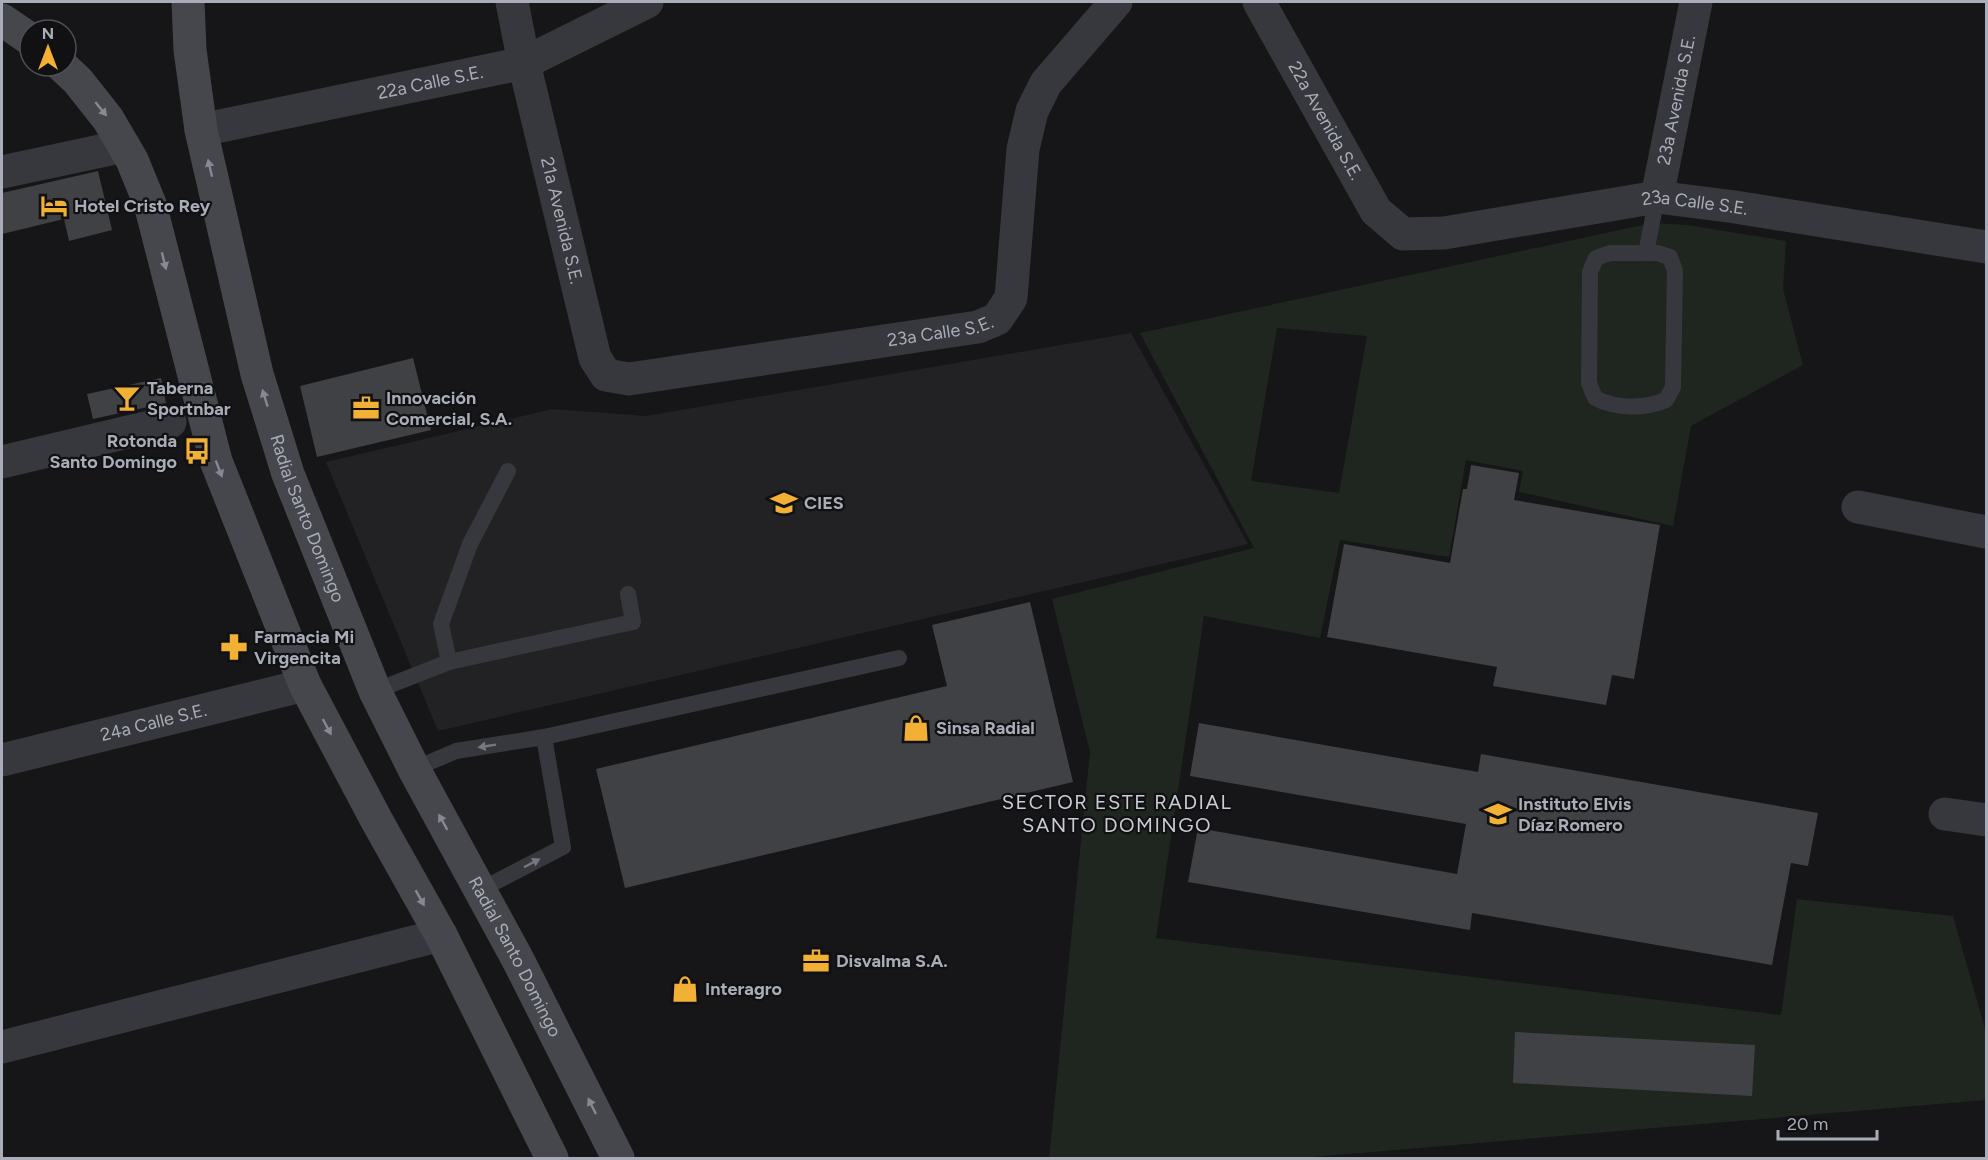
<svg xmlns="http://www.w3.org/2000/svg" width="1988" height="1160" viewBox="0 0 1988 1160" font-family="Figtree,sans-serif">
  <rect width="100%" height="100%" fill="#161618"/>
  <path fill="#222225" d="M1131 333 1248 544 438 731 326 462 553 409 646 416Z"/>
  <path fill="#1e261f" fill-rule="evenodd" d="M1652 223 1687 225 1786 241 1783 289 1803 365 1691 426 1673 526 1519 492 1523 471 1466 460 1449 557 1340 540 1320 638 1204 616 1156 938 1781 1015 1797 899 1953 916 1986 1032V1100L1301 1158H1049L1090 752 1052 599 1254 548 1140 333ZM1277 328 1367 336 1339 493 1251 481Z"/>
  <g fill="#404145">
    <path d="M98 171 112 230 69 241 64 219 2 234V193Z"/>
    <path d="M413 358 431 430 317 457 300 386Z"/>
    <path d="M161 378 166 403 93 419 87 394Z"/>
    <path d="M1471 465 1519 473 1514 500 1660 525 1634 679 1612 675 1606 705 1493 686 1497 667 1327 637 1344 544 1450 563 1463 489H1467Z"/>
    <path d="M1030 602 1073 782 625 888 596 769 947 686 932 625Z"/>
    <path d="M1199 723 1478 772 1481 754 1818 813 1808 866 1791 863 1772 965 1472 913 1470 930 1188 882 1198 828 1457 874 1466 824 1190 776Z"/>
    <path d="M1515 1032 1755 1045 1752 1096 1513 1083Z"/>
  </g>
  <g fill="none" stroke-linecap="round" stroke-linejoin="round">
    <g stroke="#37383d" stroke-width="16">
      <path d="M1610 253H1657L1670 257 1675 271 1673 387 1666 400C1644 409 1616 409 1595 398L1589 383 1590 272 1596 258Z"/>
      <path d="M1646 253 1657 197"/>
      <path d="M449 662 441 624 470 544 508 471"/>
      <path d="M375 691 449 662 633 622 628 594"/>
      <path d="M414 769 456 751 544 737 899 658"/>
      <path d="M480 890 563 847 544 737"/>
    </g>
    <g stroke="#37383d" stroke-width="33">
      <path id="s1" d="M512 2 524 63 595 358 606 375 629 379 978 327 997 319 1011 298 1023 149 1032 111 1046 83 1116 2"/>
      <path id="s2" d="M1259 2 1376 211 1403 234 1444 233 1657 197 1735 207 1986 247"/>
      <path id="s3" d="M201 130 524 63 647 2"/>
      <path d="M2 172 124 146"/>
      <path id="s4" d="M1657 197 1696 2"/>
      <path d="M2 462 170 422"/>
      <path d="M1858 507 1986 532"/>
      <path id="s5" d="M2 760 305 685"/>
      <path d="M1945 814 1986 820"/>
      <path d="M2 1047 441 935"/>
    </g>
    <g stroke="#45474d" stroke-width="33">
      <path id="s6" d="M188 2 190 50 201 130 257 374 288 474 375 691 414 769 517 958 618 1158"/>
      <path d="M2 20 30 39"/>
      <path d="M62 66 78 81 108 119 132 160 150 204 216 461 305 685 377 821 441 935 552 1158"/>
    </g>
  </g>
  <defs><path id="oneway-solid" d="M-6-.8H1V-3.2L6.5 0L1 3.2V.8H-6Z" transform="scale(1.5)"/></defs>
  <g fill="#858993">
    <use href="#oneway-solid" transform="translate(101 109) rotate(51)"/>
    <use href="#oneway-solid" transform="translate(210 168) rotate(-103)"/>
    <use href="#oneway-solid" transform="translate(164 261) rotate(76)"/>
    <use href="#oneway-solid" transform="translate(265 398) rotate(-107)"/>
    <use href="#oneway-solid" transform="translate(219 469) rotate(69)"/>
    <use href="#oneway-solid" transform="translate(327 727) rotate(62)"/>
    <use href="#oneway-solid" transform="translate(443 822) rotate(-119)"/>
    <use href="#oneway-solid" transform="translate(420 898) rotate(61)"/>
    <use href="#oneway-solid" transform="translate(592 1106) rotate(-116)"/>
  </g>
  <g fill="#757881">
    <use href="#oneway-solid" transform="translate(487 746) rotate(171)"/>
    <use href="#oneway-solid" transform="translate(532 863) rotate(-28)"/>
  </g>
  <defs>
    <symbol id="hotel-bare" viewBox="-9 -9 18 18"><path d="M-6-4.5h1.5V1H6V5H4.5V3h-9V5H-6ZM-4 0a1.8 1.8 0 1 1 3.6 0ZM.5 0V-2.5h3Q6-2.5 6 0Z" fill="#f2b134" stroke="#111113" stroke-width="2.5" paint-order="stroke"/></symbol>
    <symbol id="bar-bare" viewBox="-9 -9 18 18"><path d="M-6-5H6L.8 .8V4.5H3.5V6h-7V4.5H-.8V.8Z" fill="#f2b134" stroke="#111113" stroke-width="2.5" paint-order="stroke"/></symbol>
    <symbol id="office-bare" viewBox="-9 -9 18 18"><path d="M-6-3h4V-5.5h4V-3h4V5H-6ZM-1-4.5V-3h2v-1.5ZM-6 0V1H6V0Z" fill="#f2b134" stroke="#111113" stroke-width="2.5" paint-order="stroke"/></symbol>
    <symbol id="bus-bare" viewBox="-9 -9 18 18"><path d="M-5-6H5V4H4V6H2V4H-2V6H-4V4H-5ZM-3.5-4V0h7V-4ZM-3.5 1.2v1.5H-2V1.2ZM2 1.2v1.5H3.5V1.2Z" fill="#f2b134" stroke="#111113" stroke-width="2.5" paint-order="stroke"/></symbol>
    <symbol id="university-bare" viewBox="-9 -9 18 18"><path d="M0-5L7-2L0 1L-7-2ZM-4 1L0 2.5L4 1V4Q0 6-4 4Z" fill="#f2b134" stroke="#111113" stroke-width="2.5" paint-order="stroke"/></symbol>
    <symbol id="pharmacy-bare" viewBox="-9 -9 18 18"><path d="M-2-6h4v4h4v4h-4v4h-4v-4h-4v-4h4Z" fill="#f2b134" stroke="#111113" stroke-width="2.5" paint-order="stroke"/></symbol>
    <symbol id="shop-bare" viewBox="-9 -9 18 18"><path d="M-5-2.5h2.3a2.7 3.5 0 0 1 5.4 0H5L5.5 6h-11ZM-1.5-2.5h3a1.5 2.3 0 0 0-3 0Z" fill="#f2b134" stroke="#111113" stroke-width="2.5" paint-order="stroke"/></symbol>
    <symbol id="school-bare" viewBox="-9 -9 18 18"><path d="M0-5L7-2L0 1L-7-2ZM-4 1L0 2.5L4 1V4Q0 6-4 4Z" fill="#f2b134" stroke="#111113" stroke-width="2.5" paint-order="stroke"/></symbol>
  </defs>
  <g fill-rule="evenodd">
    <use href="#hotel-bare" x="35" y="187" width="38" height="38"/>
    <use href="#bar-bare" x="108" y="379" width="38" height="38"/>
    <use href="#office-bare" x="347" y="389" width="38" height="38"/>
    <use href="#bus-bare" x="178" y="432" width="38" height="38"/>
    <use href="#university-bare" x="765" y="484" width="38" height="38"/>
    <use href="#pharmacy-bare" x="215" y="628" width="38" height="38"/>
    <use href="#shop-bare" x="897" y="709" width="38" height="38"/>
    <use href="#school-bare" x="1479" y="795" width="38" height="38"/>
    <use href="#office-bare" x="797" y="942" width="38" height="38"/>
    <use href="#shop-bare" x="666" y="970" width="38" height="38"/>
  </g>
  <g text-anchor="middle" stroke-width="4.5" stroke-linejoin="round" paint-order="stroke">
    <g font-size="18" fill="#a8adb8" stroke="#111113">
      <text dy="6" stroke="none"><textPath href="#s3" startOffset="234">22a Calle S.E.</textPath></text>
      <text dy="6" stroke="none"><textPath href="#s4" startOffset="99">23a Avenida S.E.</textPath></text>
      <text dy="6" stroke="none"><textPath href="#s2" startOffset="136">22a Avenida S.E.</textPath></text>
      <text dy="6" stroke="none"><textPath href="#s2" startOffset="570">23a Calle S.E.</textPath></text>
      <text dy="6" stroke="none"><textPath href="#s1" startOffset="224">21a Avenida S.E.</textPath></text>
      <text dy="6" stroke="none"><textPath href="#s1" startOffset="724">23a Calle S.E.</textPath></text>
      <text dy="6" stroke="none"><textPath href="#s6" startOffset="532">Radial Santo Domingo</textPath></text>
      <text dy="6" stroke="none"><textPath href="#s5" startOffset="156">24a Calle S.E.</textPath></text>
      <text dy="6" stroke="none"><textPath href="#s6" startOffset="1018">Radial Santo Domingo</textPath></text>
    </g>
    <g font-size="18" font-weight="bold" fill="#a8adb8" stroke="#111113" text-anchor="start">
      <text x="74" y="212">Hotel Cristo Rey</text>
      <text x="147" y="394">Taberna<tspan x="147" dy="21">Sportnbar</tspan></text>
      <text x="386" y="404">Innovación<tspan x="386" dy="21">Comercial, S.A.</tspan></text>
      <text x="177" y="447" text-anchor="end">Rotonda<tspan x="177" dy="21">Santo Domingo</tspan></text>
      <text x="804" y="509">CIES</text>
      <text x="254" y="643">Farmacia Mi<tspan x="254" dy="21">Virgencita</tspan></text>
      <text x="936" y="734">Sinsa Radial</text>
      <text x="1518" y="810">Instituto Elvis<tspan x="1518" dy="21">Díaz Romero</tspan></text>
      <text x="836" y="967">Disvalma S.A.</text>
      <text x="705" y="995">Interagro</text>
    </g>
    <g font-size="20" letter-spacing="1.5" fill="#c9ccd4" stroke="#111113">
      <text x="1117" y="809">SECTOR ESTE RADIAL<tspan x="1117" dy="23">SANTO DOMINGO</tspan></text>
    </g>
  </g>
  <rect width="1988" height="1160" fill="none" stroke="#a8adb8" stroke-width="6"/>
  <g transform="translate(48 48)"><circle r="28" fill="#111113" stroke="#4d4f55" stroke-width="1.5"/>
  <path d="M0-4.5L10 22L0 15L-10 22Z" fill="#f2b134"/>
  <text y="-9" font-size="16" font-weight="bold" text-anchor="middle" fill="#a8adb8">N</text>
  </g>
  <path d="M1778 1130v9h99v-9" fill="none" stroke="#a8adb8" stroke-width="3"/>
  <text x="1787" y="1130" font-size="18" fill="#a8adb8" stroke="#111113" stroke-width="4.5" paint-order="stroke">20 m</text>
</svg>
